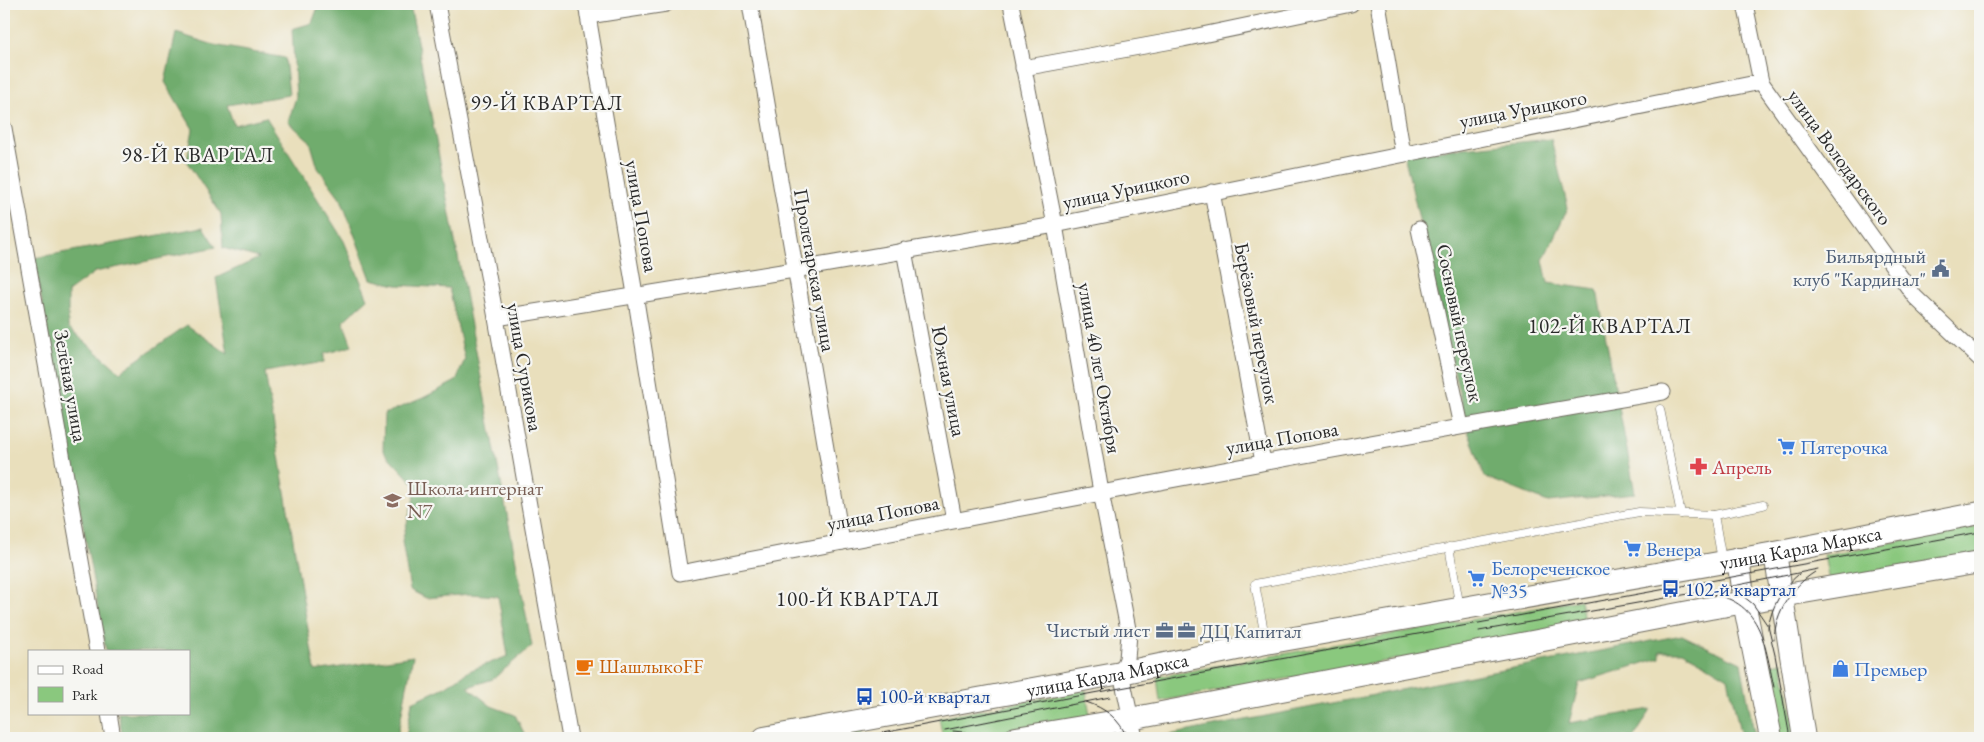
<svg xmlns="http://www.w3.org/2000/svg" width="1984" height="742" viewBox="0 0 1984 742" font-family="'EB Garamond',serif">
  <rect width="100%" height="100%" fill="#f6f6f2"/>
  <filter id="ink" filterUnits="userSpaceOnUse"><feTurbulence type="fractalNoise" baseFrequency=".02" numOctaves="2"/><feDisplacementMap in="SourceGraphic" scale="10" xChannelSelector="R" yChannelSelector="G"/><feConvolveMatrix kernelMatrix="1 2 1 2 8 2 1 2 1" color-interpolation-filters="sRGB"/></filter>
  <filter id="wash" filterUnits="userSpaceOnUse"><feTurbulence type="fractalNoise" baseFrequency=".0096" numOctaves="4" result="noise"/><feDisplacementMap in="SourceGraphic" scale="20" xChannelSelector="R" yChannelSelector="G"/><feGaussianBlur stdDeviation="1.12" result="paint"/><feColorMatrix in="noise" values="0 0 0 0 0 0 0 0 0 0 0 0 0 0 0 0 0 1.4 0 .05"/><feComposite in="paint" operator="in"/></filter>
  <g filter="url(#wash)">
    <rect width="100%" height="100%" fill="#e9dfbc"/>
    <g fill="#8ac87e" stroke="#5a7a54">
      <path d="M1980 526V553L1829 581 1824 555Z"/>
      <path d="M1580 600 1585 626 1160 701 1157 677Z"/>
      <path d="M1782 662 1797 738H1777L1763 666Z"/>
      <path d="M1086 690 1090 716 963 738H943L939 718Z"/>
      <path d="M862 730 864 738H817Z"/>
    </g>
    <g fill="#6fac6d" stroke="#4d6c4c">
      <path d="M319 4H410L532 646 493 679 468 687 491 706 515 715 525 735 406 737 412 702 445 687 469 671 508 656 498 596 470 594 426 598 410 590 402 541 417 487 383 451 384 414 423 398 456 381 465 359 449 288 396 285 371 279 341 199 318 168 310 141 288 122 296 97 292 29 312 23Z"/>
      <path d="M176 33 214 45 285 58 289 95 227 105 234 125 266 117 344 241 368 299 343 321 352 346 324 354V362L265 372 315 671 413 656 397 738H123L118 713H189V651H106L34 258 203 227 216 247 95 272 68 292V327L120 372 187 325 228 354 216 278 259 258 223 248 221 214 187 162 193 129 165 82Z"/>
      <path d="M1551 139 1568 208 1543 260 1548 283 1597 290 1635 493 1548 502 1485 477 1468 431 1404 154Z"/>
      <path d="M1682 635 1741 663 1755 738H1746L1748 735 1740 732 1728 678 1683 651H1660V658L1579 683 1569 723 1651 709 1634 738H1153Z"/>
    </g>
  </g>
  <g filter="url(#ink)">
    <g fill="none" stroke-linecap="round" stroke-linejoin="round">
      <defs>
        <g id="lane">
          <path d="M1660 409 1681 514"/>
          <path d="M1714 515 1722 560"/>
          <path d="M1449 547 1460 608"/>
          <path d="M1266 642 1255 584 1639 512 1714 515 1763 505"/>
        </g>
        <g id="street">
          <path d="M437 4 496 318 570 738"/>
          <path d="M586 4 635 294 680 573C1007 511 1334 447 1663 392"/>
          <path d="M750 4 842 542"/>
          <path d="M1011 4 1055 225 1101 492 1129 634 1127 659 1121 673 1135 738"/>
          <path d="M1378 4 1403 154"/>
          <path d="M1745 4 1761 82 1915 297 1980 359"/>
          <path d="M588 16 666 4"/>
          <path d="M1023 68 1183 39 1351 4"/>
          <path d="M4 128 97 651"/>
          <path d="M1212 192 1263 462"/>
          <path d="M1419 229 1461 426"/>
          <path d="M904 250 954 520"/>
          <path d="M496 318 794 270 1055 225 1761 82"/>
          <path d="M109 713 113 738"/>
        </g>
        <g id="secondary">
          <path d="M1775 553 1804 738"/>
          <path d="M1738 559 1744 602 1771 738"/>
          <path id="s1" d="M764 738 1121 673 1266 643 1775 553 1980 513"/>
          <path d="M1016 738 1130 719 1710 608 1980 562"/>
        </g>
      </defs>
      <use href="#lane" stroke="#6e6a5e" stroke-width="9"/>
      <use href="#street" stroke="#6e6a5e" stroke-width="17"/>
      <use href="#secondary" stroke="#6e6a5e" stroke-width="24"/>
      <use href="#lane" stroke="#fff" stroke-width="8"/>
      <use href="#street" stroke="#fff" stroke-width="15"/>
      <use href="#secondary" stroke="#fff" stroke-width="22"/>
      <g stroke="#2b2b2b" stroke-width="1">
        <path d="M1727 587 1739 593 1753 604 1768 626 1775 655 1790 738"/>
        <path d="M1706 593C1762 600 1764 642 1774 687"/>
        <path d="M1768 629C1771 607 1782 588 1799 574"/>
        <path d="M1479 631 1728 587 1818 569"/>
        <path d="M1774 640C1775 612 1792 586 1815 572"/>
        <path d="M1086 702C1105 708 1120 719 1127 738"/>
        <path d="M945 730 1110 697"/>
        <path d="M953 731 963 732 979 738"/>
        <path d="M856 738 1093 693 1980 532"/>
      </g>
    </g>
  </g>
  <defs>
    <symbol id="civic-bare" viewBox="-9 -9 18 18"><path d="M-.6-6.5H3V-4.5H.6V-3L4-1V1h2V6H-6V1h2V-1L-.6-3ZM-1.2 2.5V6h2.4V2.5Z" fill="#5c6f8a" stroke="#f6f6f2" stroke-width="2.5" paint-order="stroke"/></symbol>
    <symbol id="supermarket-bare" viewBox="-9 -9 18 18"><path d="M-6-5.5h2.5l.6 2H6L4.5 2H-2.5L-4.4-4H-6ZM-1.5 3.2a1.3 1.3 0 1 0 .1 0ZM3 3.2a1.3 1.3 0 1 0 .1 0Z" fill="#3f7fe0" stroke="#f6f6f2" stroke-width="2.5" paint-order="stroke"/></symbol>
    <symbol id="pharmacy-bare" viewBox="-9 -9 18 18"><path d="M-2-6h4v4h4v4h-4v4h-4v-4h-4v-4h4Z" fill="#e0444e" stroke="#f6f6f2" stroke-width="2.5" paint-order="stroke"/></symbol>
    <symbol id="school-bare" viewBox="-9 -9 18 18"><path d="M0-5L7-2L0 1L-7-2ZM-4 1L0 2.5L4 1V4Q0 6-4 4Z" fill="#8d6e63" stroke="#f6f6f2" stroke-width="2.5" paint-order="stroke"/></symbol>
    <symbol id="bus-bare" viewBox="-9 -9 18 18"><path d="M-5-6H5V4H4V6H2V4H-2V6H-4V4H-5ZM-3.5-4V0h7V-4ZM-3.5 1.2v1.5H-2V1.2ZM2 1.2v1.5H3.5V1.2Z" fill="#1a4fb4" stroke="#f6f6f2" stroke-width="2.5" paint-order="stroke"/></symbol>
    <symbol id="office-bare" viewBox="-9 -9 18 18"><path d="M-6-3h4V-5.5h4V-3h4V5H-6ZM-1-4.5V-3h2v-1.5ZM-6 0V1H6V0Z" fill="#5c6f8a" stroke="#f6f6f2" stroke-width="2.5" paint-order="stroke"/></symbol>
    <symbol id="cafe-bare" viewBox="-9 -9 18 18"><path d="M-5.5-4.5H6V0H3Q3 3.5 0 3.5H-2.5Q-5.5 3.5-5.5 0ZM3-3.2v2h1.7v-2ZM-6 4.5H4V6H-6Z" fill="#e8710a" stroke="#f6f6f2" stroke-width="2.5" paint-order="stroke"/></symbol>
    <symbol id="shop-bare" viewBox="-9 -9 18 18"><path d="M-5-2.5h2.3a2.7 3.5 0 0 1 5.4 0H5L5.5 6h-11ZM-1.5-2.5h3a1.5 2.3 0 0 0-3 0Z" fill="#3f7fe0" stroke="#f6f6f2" stroke-width="2.5" paint-order="stroke"/></symbol>
  </defs>
  <g fill-rule="evenodd">
    <use href="#civic-bare" x="1928" y="256" width="25" height="25"/>
    <use href="#supermarket-bare" x="1774" y="434" width="25" height="25"/>
    <use href="#pharmacy-bare" x="1686" y="454" width="25" height="25"/>
    <use href="#school-bare" x="380" y="488" width="25" height="25"/>
    <use href="#supermarket-bare" x="1620" y="536" width="25" height="25"/>
    <use href="#supermarket-bare" x="1464" y="566" width="25" height="25"/>
    <use href="#bus-bare" x="1658" y="576" width="25" height="25"/>
    <use href="#office-bare" x="1152" y="618" width="25" height="25"/>
    <use href="#office-bare" x="1174" y="618" width="25" height="25"/>
    <use href="#cafe-bare" x="572" y="654" width="25" height="25"/>
    <use href="#shop-bare" x="1828" y="656" width="25" height="25"/>
    <use href="#bus-bare" x="852" y="684" width="25" height="25"/>
  </g>
  <g text-anchor="middle" stroke-width="4.5" stroke-linejoin="round" paint-order="stroke">
    <g font-size="20" fill="#2b2b2b" stroke="#f6f6f2">
      <text transform="translate(1523 109) rotate(-11)" y="7">улица Урицкого</text>
      <text transform="translate(1840 157) rotate(54)" y="7">улица Володарского</text>
      <text transform="translate(1126 189) rotate(-12)" y="7">улица Урицкого</text>
      <text transform="translate(642 216) rotate(80)" y="7">улица Попова</text>
      <text transform="translate(815 270) rotate(80)" y="7">Пролетарская улица</text>
      <text transform="translate(1257 323) rotate(79)" y="7">Берёзовый переулок</text>
      <text transform="translate(1460 323) rotate(78)" y="7">Сосновый переулок</text>
      <text transform="translate(525 367) rotate(80)" y="7">улица Сурикова</text>
      <text transform="translate(1100 368) rotate(80)" y="7">улица 40 лет Октября</text>
      <text transform="translate(949 381) rotate(79)" y="7">Южная улица</text>
      <text transform="translate(71 386) rotate(80)" y="7">Зелёная улица</text>
      <text transform="translate(1282 438) rotate(-10)" y="7">улица Попова</text>
      <text transform="translate(883 513) rotate(-11)" y="7">улица Попова</text>
      <text dy="7" stroke="none"><textPath href="#s1" startOffset="1054">улица Карла Маркса</textPath></text>
      <text dy="7" stroke="none"><textPath href="#s1" startOffset="349">улица Карла Маркса</textPath></text>
    </g>
    <g font-size="20" fill="#4e5e75" stroke="#f6f6f2" text-anchor="end">
      <text x="1926" y="263">Бильярдный<tspan x="1926" dy="23">клуб "Кардинал"</tspan></text>
      <text x="1150" y="637">Чистый лист</text>
      <text x="1200" y="638" text-anchor="start">ДЦ Капитал</text>
    </g>
    <g font-size="20" fill="#366cbe" stroke="#f6f6f2" text-anchor="start">
      <text x="1800" y="454">Пятерочка</text>
      <text x="1646" y="556">Венера</text>
      <text x="1491" y="575">Белореченское<tspan x="1491" dy="23">№35</tspan></text>
      <text x="1854" y="676">Премьер</text>
    </g>
    <g font-size="20" fill="#be3a42" stroke="#f6f6f2" text-anchor="start">
      <text x="1712" y="474">Апрель</text>
    </g>
    <g font-size="20" fill="#785e54" stroke="#f6f6f2" text-anchor="start">
      <text x="407" y="495">Школа-интернат<tspan x="407" dy="23">N7</tspan></text>
    </g>
    <g font-size="20" fill="#164399" stroke="#f6f6f2" text-anchor="start">
      <text x="1685" y="596">102-й квартал</text>
      <text x="879" y="703">100-й квартал</text>
    </g>
    <g font-size="20" fill="#c56008" stroke="#f6f6f2" text-anchor="start">
      <text x="599" y="673">ШашлыкoFF</text>
    </g>
    <g font-size="21" letter-spacing="1" fill="#2b2b2b" stroke="#f6f6f2">
      <text x="547" y="110">99-Й КВАРТАЛ</text>
      <text x="198" y="162">98-Й КВАРТАЛ</text>
      <text x="1610" y="333">102-Й КВАРТАЛ</text>
      <text x="858" y="606">100-Й КВАРТАЛ</text>
    </g>
  </g>
  <rect width="1984" height="742" fill="none" stroke="#f6f6f2" stroke-width="20"/>
  <rect x="28" y="650" width="162" height="65" fill="#f6f6f2" stroke="#a5a5a2"/>
  <rect x="38" y="666" width="25" height="8" fill="#ffffff" stroke="#a5a5a2"/>
  <text x="72" y="674" font-size="15" fill="#2b2b2b">Road</text>
  <rect x="38" y="687" width="25" height="15" fill="#8ac87e" stroke="#a5a5a2"/>
  <text x="72" y="700" font-size="15" fill="#2b2b2b">Park</text>
</svg>
